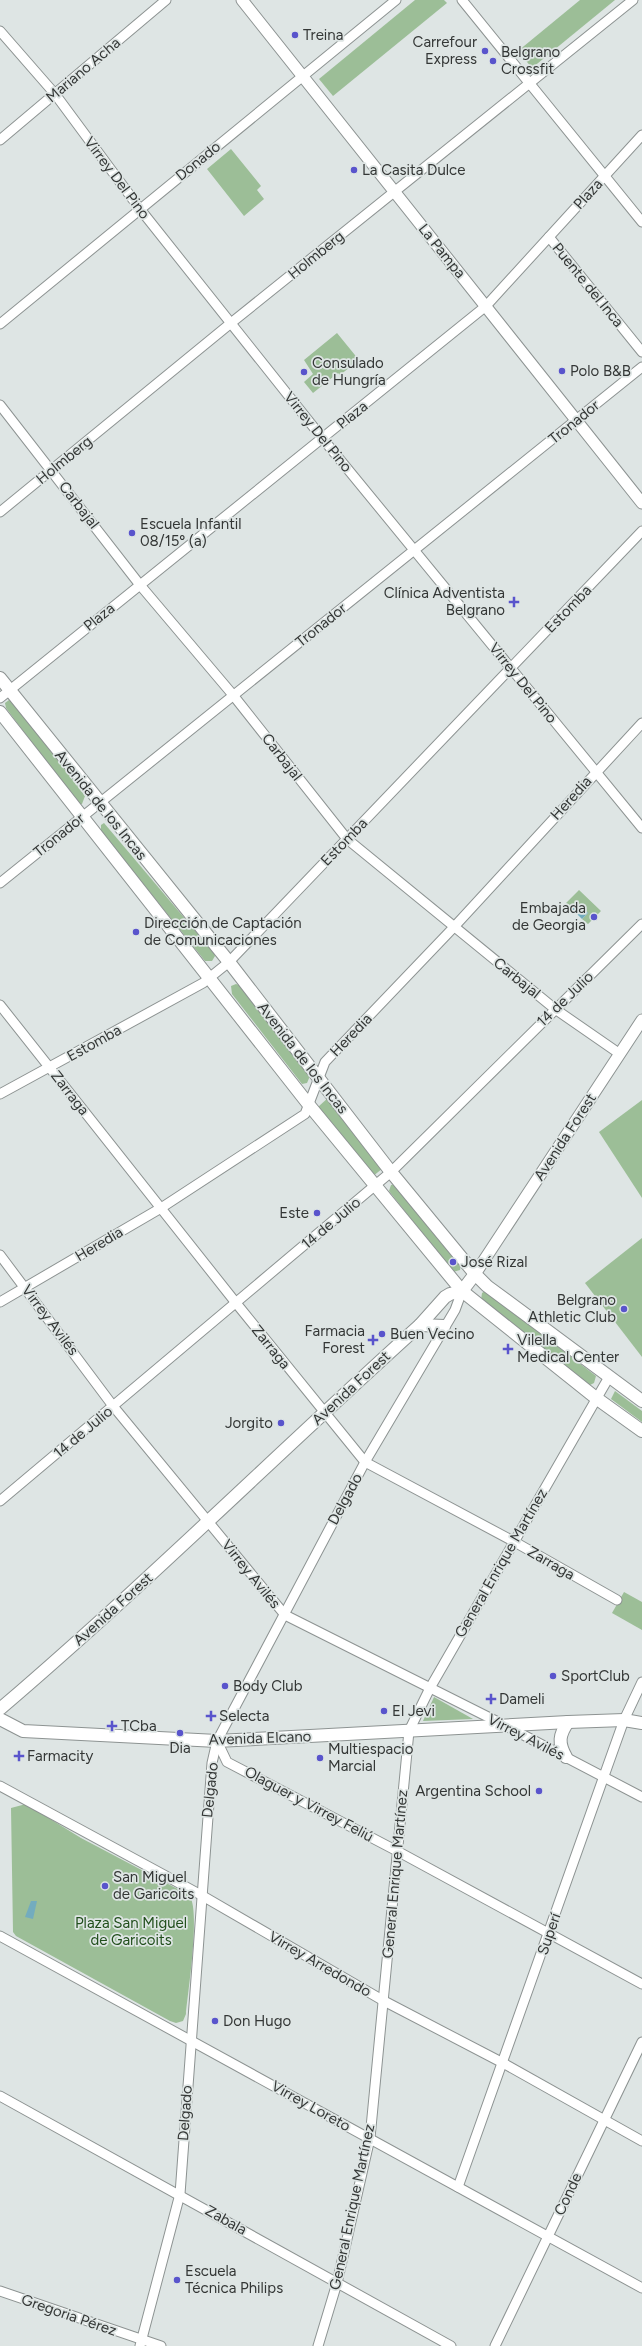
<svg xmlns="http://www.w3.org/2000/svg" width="642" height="2346" viewBox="0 0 642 2346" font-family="Figtree,sans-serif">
  <rect width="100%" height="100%" fill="#dee5e4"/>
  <g fill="#9cbe97">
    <path d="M415 0H444L447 3 333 96 319 79Z"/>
    <path d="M580 0H615L532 68 518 51Z"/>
    <path d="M231 149 261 186 257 190 264 199 244 216 207 169Z"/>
    <path d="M337 333 359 360 340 375 338 373 313 393 304 382 313 374 304 360Z"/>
    <path d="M9 700 13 702 85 796 82 804H78L6 708 5 703Z"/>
    <path d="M104 823 214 953 215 956 212 961H205L101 831V825Z"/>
    <path d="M579 890 601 911 588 924 582 919 588 913 578 903 572 909 566 903Z"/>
    <path d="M236 984 241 986 310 1076 307 1083 302 1084 232 994 231 986Z"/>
    <path d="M329 1097 383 1168 372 1177 318 1107Z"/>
    <path d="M642 1100V1198L599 1132Z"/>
    <path d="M396 1184 461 1264 460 1270 453 1272 389 1191 391 1185Z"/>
    <path d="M642 1238V1357L585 1283Z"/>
    <path d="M485 1291 596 1376 594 1383 588 1386 481 1300 482 1293Z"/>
    <path d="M615 1391 642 1411V1422L611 1399Z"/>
    <path d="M624 1592 642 1602V1630L612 1613Z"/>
    <path d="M434 1697 473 1719 423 1721Z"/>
    <path d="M26 1804 81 1838 189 1895C201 1909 188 1992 186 2014L183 2021 176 2023 170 2021 16 1936 13 1932 11 1808Z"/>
  </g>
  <g fill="#73acbe">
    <path d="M578 903 588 913 582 919 572 909Z"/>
    <path d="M31 1901H37L33 1919 25 1917Z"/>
  </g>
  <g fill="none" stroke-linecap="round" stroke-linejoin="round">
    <defs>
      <g id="minor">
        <path d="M462 0 642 222"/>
        <path d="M0 31 55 94 140 209 323 439 642 828"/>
        <path d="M0 140 166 0"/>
        <path d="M549 237 642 352"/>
        <path d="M0 324 396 0"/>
        <path d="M0 405 140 585 233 695 347 839 555 1009 620 1054"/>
        <path d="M0 512 231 323 633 0"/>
        <path d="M0 698 486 306 642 135"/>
        <path d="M0 883 642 367"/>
        <path d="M0 1005 236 1303 365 1462 513 1541 617 1600"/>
        <path d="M0 1094 203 983 229 962 642 531"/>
        <path d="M0 1255 113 1406 285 1615 506 1726 642 1797"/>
        <path d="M0 1302 161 1208 305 1114 325 1062 454 927 642 723"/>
        <path d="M0 1501 391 1172 642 924"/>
        <path d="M217 1741 227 1762 399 1852 642 1984"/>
        <path d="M0 1786 201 1895 384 2001 503 2063 642 2141"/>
        <path d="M0 1936 642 2288"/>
        <path d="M0 2096 451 2346"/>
        <path d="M458 2187 604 1776 624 1720 642 1682"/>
        <path d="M0 2291 161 2346"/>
        <path d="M140 2346 180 2194 212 1763 217 1741 365 1462 455 1310 462 1291"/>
        <path d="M318 2346 337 2283 370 2138 409 1731 430 1688 609 1377"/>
        <path d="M495 2346 642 2042"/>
      </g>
      <g id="tertiary">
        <path d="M242 0 642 503"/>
        <path d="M475 1274 642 1020"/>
      </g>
      <g id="secondary">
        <path d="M0 678 229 962 391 1172 475 1274 487 1286 642 1401"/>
        <path d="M0 712 309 1105 462 1291 596 1398 642 1431"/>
        <path d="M420 1325 444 1326"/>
        <path d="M0 1709C144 1586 279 1452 420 1325L445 1297 450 1294 462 1291 475 1274"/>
        <path d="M0 1719 23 1731 217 1741 568 1722 624 1720 642 1723"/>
        <path d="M566 1757C558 1743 559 1735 568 1722"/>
      </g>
    </defs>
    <use href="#minor" stroke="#8d9392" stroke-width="11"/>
    <use href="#tertiary" stroke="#8d9392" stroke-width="13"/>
    <use href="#secondary" stroke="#8d9392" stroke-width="14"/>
    <use href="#minor" stroke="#fff" stroke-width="9"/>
    <use href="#tertiary" stroke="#fff" stroke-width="11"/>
    <use href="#secondary" stroke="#fff" stroke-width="12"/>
  </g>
  <g fill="#5954cc" stroke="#dee5e4" stroke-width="1.5">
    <circle cx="295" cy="35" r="4"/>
    <circle cx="485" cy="51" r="4"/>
    <circle cx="493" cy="61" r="4"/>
    <circle cx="354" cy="170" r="4"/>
    <circle cx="562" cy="371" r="4"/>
    <circle cx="304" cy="372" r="4"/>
    <circle cx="132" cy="533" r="4"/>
    <path d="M512 596h4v4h4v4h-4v4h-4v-4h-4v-4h4z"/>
    <circle cx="594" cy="917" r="4"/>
    <circle cx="136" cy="932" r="4"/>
    <circle cx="317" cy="1213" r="4"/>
    <circle cx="453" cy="1262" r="4"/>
    <circle cx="624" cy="1309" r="4"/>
    <circle cx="382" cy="1334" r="4"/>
    <path d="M371 1334h4v4h4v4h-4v4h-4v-4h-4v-4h4z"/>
    <path d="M506 1343h4v4h4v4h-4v4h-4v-4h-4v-4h4z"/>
    <circle cx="281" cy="1423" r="4"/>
    <circle cx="553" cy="1676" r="4"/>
    <circle cx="225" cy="1686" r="4"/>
    <path d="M489 1693h4v4h4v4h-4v4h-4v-4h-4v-4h4z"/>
    <circle cx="384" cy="1711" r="4"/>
    <path d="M209 1710h4v4h4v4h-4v4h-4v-4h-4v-4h4z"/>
    <path d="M110 1720h4v4h4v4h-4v4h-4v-4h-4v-4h4z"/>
    <circle cx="180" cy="1733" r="4"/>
    <path d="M17 1750h4v4h4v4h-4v4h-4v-4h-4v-4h4z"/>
    <circle cx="320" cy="1758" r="4"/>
    <circle cx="539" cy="1791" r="4"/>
    <circle cx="105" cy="1886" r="4"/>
    <circle cx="215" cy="2021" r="4"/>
    <circle cx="177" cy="2280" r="4"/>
  </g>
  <g text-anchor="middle" stroke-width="3.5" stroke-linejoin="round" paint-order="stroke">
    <g font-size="15" fill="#343736" stroke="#dee5e4" text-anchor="start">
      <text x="303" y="40">Treina</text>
      <text x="477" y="47" text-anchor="end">Carrefour<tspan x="477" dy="17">Express</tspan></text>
      <text x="501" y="57">Belgrano<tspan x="501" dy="17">Crossfit</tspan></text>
      <text x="362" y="175">La Casita Dulce</text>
      <text x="312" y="368">Consulado<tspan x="312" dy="17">de Hungría</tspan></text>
      <text x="570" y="376">Polo B&amp;B</text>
      <text x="140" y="529">Escuela Infantil<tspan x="140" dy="17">08/15º (a)</tspan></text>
      <text x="505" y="598" text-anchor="end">Clínica Adventista<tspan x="505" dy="17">Belgrano</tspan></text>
      <text x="586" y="913" text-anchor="end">Embajada<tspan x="586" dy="17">de Georgia</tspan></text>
      <text x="144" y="928">Dirección de Captación<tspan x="144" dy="17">de Comunicaciones</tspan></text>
      <text x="309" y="1218" text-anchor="end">Este</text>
      <text x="461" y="1267">José Rizal</text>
      <text x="616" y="1305" text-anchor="end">Belgrano<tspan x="616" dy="17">Athletic Club</tspan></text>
      <text x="365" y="1336" text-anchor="end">Farmacia<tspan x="365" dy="17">Forest</tspan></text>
      <text x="390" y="1339">Buen Vecino</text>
      <text x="517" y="1345">Vilella<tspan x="517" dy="17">Medical Center</tspan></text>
      <text x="273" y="1428" text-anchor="end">Jorgito</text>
      <text x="561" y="1681">SportClub</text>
      <text x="233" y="1691">Body Club</text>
      <text x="499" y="1704">Dameli</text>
      <text x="392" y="1716">El Jevi</text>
      <text x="219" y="1721">Selecta</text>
      <text x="121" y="1731">TCba</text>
      <text x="180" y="1753" text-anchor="middle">Dia</text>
      <text x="328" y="1754">Multiespacio<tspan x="328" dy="17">Marcial</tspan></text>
      <text x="27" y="1761">Farmacity</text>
      <text x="531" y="1796" text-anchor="end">Argentina School</text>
      <text x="113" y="1882">San Miguel<tspan x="113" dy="17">de Garicoits</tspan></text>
      <text x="223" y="2026">Don Hugo</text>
      <text x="185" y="2276">Escuela<tspan x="185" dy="17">Técnica Philips</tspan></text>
    </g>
    <g font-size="15" fill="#343736" stroke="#dee5e4">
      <text transform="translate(83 70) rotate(-40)" y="5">Mariano Acha</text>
      <text transform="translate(198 161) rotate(-39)" y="5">Donado</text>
      <text transform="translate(117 178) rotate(53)" y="5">Virrey Del Pino</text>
      <text transform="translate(588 194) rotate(-48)" y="5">Plaza</text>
      <text transform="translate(442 251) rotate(51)" y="5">La Pampa</text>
      <text transform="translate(316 255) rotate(-39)" y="5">Holmberg</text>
      <text transform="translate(588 285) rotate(51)" y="5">Puente del Inca</text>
      <text transform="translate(352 415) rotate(-39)" y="5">Plaza</text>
      <text transform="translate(574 422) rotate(-39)" y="5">Tronador</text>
      <text transform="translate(318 432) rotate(51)" y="5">Virrey Del Pino</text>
      <text transform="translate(64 460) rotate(-39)" y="5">Holmberg</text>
      <text transform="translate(79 505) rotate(52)" y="5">Carbajal</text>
      <text transform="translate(568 609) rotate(-46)" y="5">Estomba</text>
      <text transform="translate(99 617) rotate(-39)" y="5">Plaza</text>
      <text transform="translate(321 625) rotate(-39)" y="5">Tronador</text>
      <text transform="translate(523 683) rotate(51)" y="5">Virrey Del Pino</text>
      <text transform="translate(282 757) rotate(52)" y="5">Carbajal</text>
      <text transform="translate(571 798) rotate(-48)" y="5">Heredia</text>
      <text transform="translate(101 805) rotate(51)" y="5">Avenida de los Incas</text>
      <text transform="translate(59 835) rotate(-39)" y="5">Tronador</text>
      <text transform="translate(344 842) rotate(-46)" y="5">Estomba</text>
      <text transform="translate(517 978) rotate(39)" y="5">Carbajal</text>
      <text transform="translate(565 999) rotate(-44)" y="5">14 de Julio</text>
      <text transform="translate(351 1035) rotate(-46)" y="5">Heredia</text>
      <text transform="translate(94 1043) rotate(-29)" y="5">Estomba</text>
      <text transform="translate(303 1058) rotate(52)" y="5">Avenida de los Incas</text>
      <text transform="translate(70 1093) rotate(52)" y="5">Zarraga</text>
      <text transform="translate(565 1137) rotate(-57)" y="5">Avenida Forest</text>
      <text transform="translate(331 1223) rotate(-40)" y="5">14 de Julio</text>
      <text transform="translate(99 1244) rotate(-31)" y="5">Heredia</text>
      <text transform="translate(50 1320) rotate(53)" y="5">Virrey Avilés</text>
      <text transform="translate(271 1347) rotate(51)" y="5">Zarraga</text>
      <text transform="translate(351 1388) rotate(-43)" y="5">Avenida Forest</text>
      <text transform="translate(83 1432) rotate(-40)" y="5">14 de Julio</text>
      <text transform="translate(345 1499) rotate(-62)" y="5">Delgado</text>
      <text transform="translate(501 1563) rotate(-60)" y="5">General Enrique Martínez</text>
      <text transform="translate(551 1563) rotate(30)" y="5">Zarraga</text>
      <text transform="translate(251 1574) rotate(51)" y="5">Virrey Avilés</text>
      <text transform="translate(113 1609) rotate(-42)" y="5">Avenida Forest</text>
      <text transform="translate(526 1737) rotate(27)" y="5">Virrey Avilés</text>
      <text transform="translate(260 1738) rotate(-2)" y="5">Avenida Elcano</text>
      <text transform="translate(210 1790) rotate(-84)" y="5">Delgado</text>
      <text transform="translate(309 1804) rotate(28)" y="5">Olaguer y Virrey Feliú</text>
      <text transform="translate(395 1874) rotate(-85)" y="5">General Enrique Martínez</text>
      <text transform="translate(549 1934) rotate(-71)" y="5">Superí</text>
      <text transform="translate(320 1964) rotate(30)" y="5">Virrey Arredondo</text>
      <text transform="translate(311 2106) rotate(29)" y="5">Virrey Loreto</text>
      <text transform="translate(185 2113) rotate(-86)" y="5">Delgado</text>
      <text transform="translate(568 2194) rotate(-65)" y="5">Conde</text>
      <text transform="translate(352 2207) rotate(-78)" y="5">General Enrique Martínez</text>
      <text transform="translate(226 2220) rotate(29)" y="5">Zabala</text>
      <text transform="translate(69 2315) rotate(19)" y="5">Gregoria Pérez</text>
    </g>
    <g font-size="15" fill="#214f1c" stroke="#dee5e4">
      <text x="131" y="1928">Plaza San Miguel<tspan x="131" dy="17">de Garicoits</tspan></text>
    </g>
  </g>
</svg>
